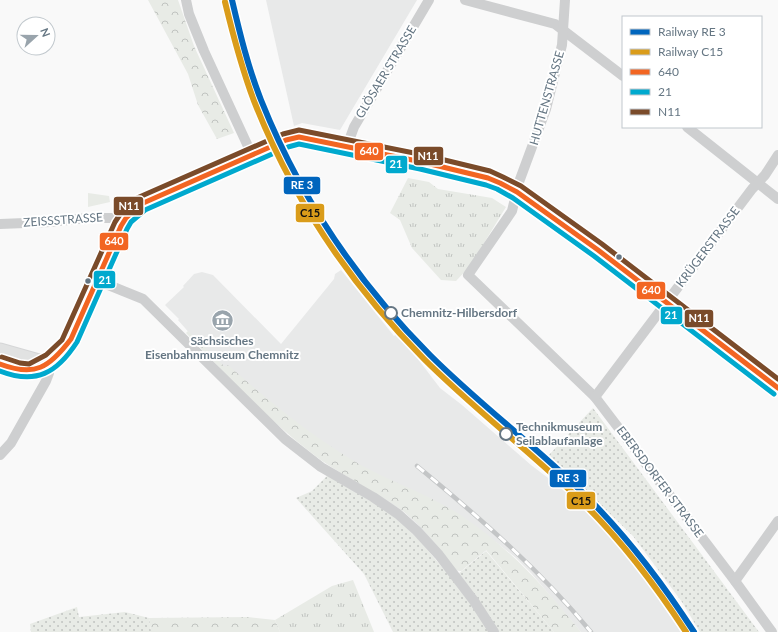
<svg xmlns="http://www.w3.org/2000/svg" width="778" height="632" viewBox="0 0 778 632" font-family="Lato,sans-serif">
  <defs>
    <pattern id="forest-crowns" width="20" height="18" patternUnits="userSpaceOnUse"><rect width="20" height="18" fill="#e8ebe6"/><path d="M2 6a3 3 0 1 1 6 0M12 15a3 3 0 1 1 6 0" fill="none" stroke="#c0c3c0"/></pattern>
    <pattern id="park-tufts" width="24" height="20" patternUnits="userSpaceOnUse"><rect width="24" height="20" fill="#e8ebe6"/><path d="M3 7l-1-3M5 7V3M7 7l1-3M15 17l-1-3M17 17v-4M19 17l1-3" fill="none" stroke="#c0c3c0"/></pattern>
    <pattern id="garden-dots" width="8" height="8" patternUnits="userSpaceOnUse"><rect width="8" height="8" fill="#e8ebe6"/><path d="M2 2h.1M6 6h.1" fill="none" stroke="#c0c3c0" stroke-width="1.8" stroke-linecap="round"/></pattern>
  </defs>
  <rect width="100%" height="100%" fill="#f9f9f9"/>
  <g fill="#e8e9e9">
    <path d="M266 0H417L340 130 302 123 294 126Z"/>
    <path d="M341 270 394 336 398 333 440 388 462 405 531 465 569 494 612 538 633 563 681 632H581L531 573 516 558 496 542 461 571 456 570 417 524 403 511 321 460 286 431 226 375 178 320 179 319 165 305 184 287 183 286 194 274 202 272 213 275 281 344 334 279 335 274Z"/>
  </g>
  <path fill="#e8ebe6" d="M88 193 109 196 110 202 88 207Z"/>
  <g fill="url(#forest-crowns)">
    <path d="M148 0H178L194 46 234 133 217 139 198 105 188 74Z"/>
    <path d="M188 331 225 367 228 365C270 402 311 436 359 464 391 482 428 494 459 514 509 547 544 586 581 632H554L486 550 461 571 456 570C440 549 424 527 403 511 377 492 347 478 321 460 272 425 228 376 186 333Z"/>
    <path d="M248 617 275 620 280 632H151L149 618Z"/>
  </g>
  <g fill="url(#park-tufts)">
    <path d="M408 178 429 182 438 189 492 198 506 207 470 266 456 281 441 280 412 248 400 220 390 213Z"/>
    <path d="M353 580 374 632H280L275 620 332 586Z"/>
  </g>
  <g fill="url(#garden-dots)">
    <path d="M593 408 759 632H700L682 602 633 536 549 455Z"/>
    <path d="M328 475 392 514 420 541 452 579 486 551 554 632H393L364 574 296 498 312 491Z"/>
    <path d="M77 607 79 617 125 612 149 618 151 632H31L30 624Z"/>
  </g>
  <g fill="none" stroke-linecap="round" stroke-linejoin="round">
    <path stroke="#d4d8dc" stroke-width="13" stroke-dasharray="13 6" stroke-linecap="butt" d="M185 184 235 162"/>
    <defs>
      <g id="major">
        <path d="M235 162 290 138 299 137 422 162 488 178 500 183 517 192 598 250 778 388"/>
        <path d="M0 350 39 361H49"/>
        <path d="M0 364 25 372 30 371 37 370 60 354 71 339 111 248 126 218 141 204 185 184"/>
      </g>
    </defs>
    <use href="#major" stroke="#d5d6d7" stroke-width="15"/>
    <g stroke="#cecfd0" stroke-width="10">
      <path d="M186 0 189 14 204 51 252 155"/>
      <path d="M465 0 555 24 623 76"/>
      <path d="M565 0 562 45 546 109 519 182 512 211 468 275 595 397 735 581 772 632"/>
      <path d="M687 127 778 199"/>
      <path d="M347 146 354 127 429 0"/>
      <path d="M0 224 50 222 87 218H126"/>
      <path d="M96 280 143 299 285 439 321 467 373 497 398 514 417 531 439 555 474 601 494 632"/>
      <path d="M595 397 752 189 765 175 778 155"/>
      <path d="M0 455 11 443 46 381 49 373V361"/>
      <path d="M735 581 778 521"/>
    </g>
    <use href="#major" stroke="#e1e2e2" stroke-width="13"/>
    <defs>
      <path id="rail" d="M417 466C479 517 540 570 591 632"/>
    </defs>
    <use href="#rail" stroke="#c3c5c6" stroke-width="4.5"/>
    <use href="#rail" stroke="#fff" stroke-width="3" stroke-dasharray="9" stroke-linecap="butt"/>
    <defs>
      <path id="bus-1" d="M0 364C35 377 49 368 71 339L121 226 126 218 141 204 286 140 299 137 422 162 488 178 500 183 517 192 598 250 778 388"/>
      <path id="bus-2" d="M0 371C36 385 57 373 77 342L127 229 131 222 145 210 288 147 299 144 420 169 486 185 497 189 513 198 594 256 774 394"/>
      <path id="bus-3" d="M2 357 20 363 29 364 46 355 62 340 115 222 121 213 137 198 283 134 299 130 424 155 490 171 503 177 521 186 602 244 778 379"/>
    </defs>
    <use href="#bus-1" stroke="#fff" stroke-width="8"/>
    <use href="#bus-2" stroke="#fff" stroke-width="8"/>
    <use href="#bus-3" stroke="#fff" stroke-width="8"/>
    <use href="#bus-1" stroke="#f26522" stroke-width="5"/>
    <use href="#bus-2" stroke="#00a9ce" stroke-width="5"/>
    <use href="#bus-3" stroke="#7a4b2a" stroke-width="5"/>
    <defs>
      <path id="rail-1" d="M232 0C240 34 248 67 261 100 299 195 357 282 430 355 478 403 533 444 582 492 625 534 661 581 694 632"/>
      <path id="rail-2" d="M225 2C233 35 242 69 254 101 292 198 352 286 424 359 472 407 527 449 576 496 618 536 654 583 686 632"/>
    </defs>
    <use href="#rail-1" stroke="#fff" stroke-width="9"/>
    <use href="#rail-2" stroke="#fff" stroke-width="9"/>
    <use href="#rail-1" stroke="#0065bd" stroke-width="6"/>
    <use href="#rail-2" stroke="#da9c1a" stroke-width="6"/>
  </g>
  <defs>
    <symbol id="museum-disc" viewBox="-11 -11 22 22"><circle r="9.5" fill="#99a4ac" stroke="#fff"/><path d="M0-6L6-3V-2H-6V-3ZM-5-1h2V3h-2ZM-1-1h2V3h-2ZM3-1h2V3H3ZM-6 4H6V6H-6Z" fill="#fff"/></symbol>
  </defs>
  <g fill-rule="evenodd">
    <use href="#museum-disc" x="210" y="308" width="25" height="25"/>
  </g>
  <g fill="#657683" stroke="#fff" stroke-width="1.5">
    <circle cx="619" cy="257" r="3.5"/>
    <circle cx="88" cy="281" r="3.5"/>
  </g>
  <g fill="#fff" stroke="#657683" stroke-width="2">
    <circle cx="391" cy="313" r="6"/>
    <circle cx="506" cy="434" r="6"/>
  </g>
  <g text-anchor="middle" stroke-width="4" stroke-linejoin="round" paint-order="stroke">
    <g font-size="12" fill="#657683" stroke="#fff">
      <text transform="translate(386 72) rotate(-59)" y="4">GLÖSAER STRASSE</text>
      <text transform="translate(547 98) rotate(-74)" y="4">HUTTENSTRASSE</text>
      <text transform="translate(63 220) rotate(-4)" y="4">ZEISSSTRASSE</text>
      <text transform="translate(708 247) rotate(-53)" y="4">KRÜGERSTRASSE</text>
      <text transform="translate(660 482) rotate(53)" y="4">EBERSDORFER STRASSE</text>
    </g>
    <g font-size="12" font-weight="bold" fill="#657683" stroke="#fff" text-anchor="start">
      <text x="401" y="317">Chemnitz-Hilbersdorf</text>
      <text x="516" y="431">Technikmuseum<tspan x="516" dy="14">Seilablaufanlage</tspan></text>
    </g>
    <g font-size="12" font-weight="bold" fill="#657683" stroke="#fff">
      <text x="222" y="345">Sächsisches<tspan x="222" dy="14">Eisenbahnmuseum Chemnitz</tspan></text>
    </g>
  </g>
  <g stroke="#fff" stroke-width="1.5">
    <rect x="354" y="142" width="30" height="19" rx="4" fill="#f26522"/>
    <rect x="413" y="146" width="31" height="20" rx="4" fill="#7a4b2a"/>
    <rect x="385" y="155" width="23" height="19" rx="4" fill="#00a9ce"/>
    <rect x="283" y="176" width="38" height="19" rx="4" fill="#0065bd"/>
    <rect x="113" y="196" width="31" height="20" rx="4" fill="#7a4b2a"/>
    <rect x="295" y="203" width="30" height="20" rx="4" fill="#da9c1a"/>
    <rect x="99" y="232" width="30" height="19" rx="4" fill="#f26522"/>
    <rect x="93" y="270" width="23" height="19" rx="4" fill="#00a9ce"/>
    <rect x="636" y="281" width="30" height="19" rx="4" fill="#f26522"/>
    <rect x="660" y="306" width="23" height="19" rx="4" fill="#00a9ce"/>
    <rect x="684" y="309" width="30" height="19" rx="4" fill="#7a4b2a"/>
    <rect x="549" y="469" width="38" height="19" rx="4" fill="#0065bd"/>
    <rect x="566" y="491" width="30" height="19" rx="4" fill="#da9c1a"/>
  </g>
  <g font-size="11" text-anchor="middle" font-weight="bold" fill="#fff">
    <text x="369" y="155">640</text>
    <text x="428" y="160">N11</text>
    <text x="396" y="168">21</text>
    <text x="302" y="189">RE 3</text>
    <text x="129" y="210">N11</text>
    <text x="114" y="245">640</text>
    <text x="105" y="284">21</text>
    <text x="651" y="294">640</text>
    <text x="671" y="319">21</text>
    <text x="699" y="322">N11</text>
    <text x="568" y="482">RE 3</text>
  </g>
  <g font-size="11" text-anchor="middle" font-weight="bold" fill="#111">
    <text x="310" y="217">C15</text>
    <text x="581" y="505">C15</text>
  </g>
  <rect x="622" y="16" width="140" height="112" fill="#ffffff" stroke="#c1c8cd"/>
  <rect x="630" y="29" width="20" height="6" fill="#0065bd" stroke="#c1c8cd"/>
  <text x="658" y="36" font-size="12" fill="#657683">Railway RE 3</text>
  <rect x="630" y="49" width="20" height="6" fill="#da9c1a" stroke="#c1c8cd"/>
  <text x="658" y="56" font-size="12" fill="#657683">Railway C15</text>
  <rect x="630" y="69" width="20" height="6" fill="#f26522" stroke="#c1c8cd"/>
  <text x="658" y="76" font-size="12" fill="#657683">640</text>
  <rect x="630" y="89" width="20" height="6" fill="#00a9ce" stroke="#c1c8cd"/>
  <text x="658" y="96" font-size="12" fill="#657683">21</text>
  <rect x="630" y="109" width="20" height="6" fill="#7a4b2a" stroke="#c1c8cd"/>
  <text x="658" y="116" font-size="12" fill="#657683">N11</text>
  <g transform="translate(36 36) rotate(69)"><circle r="19" fill="#ffffff" stroke="#c1c8cd"/>
  <path d="M0-3L7 15L0 10L-7 15Z" fill="#99a4ac"/>
  <text y="-6" font-size="11" font-weight="bold" text-anchor="middle" fill="#657683">N</text>
  </g>
</svg>
